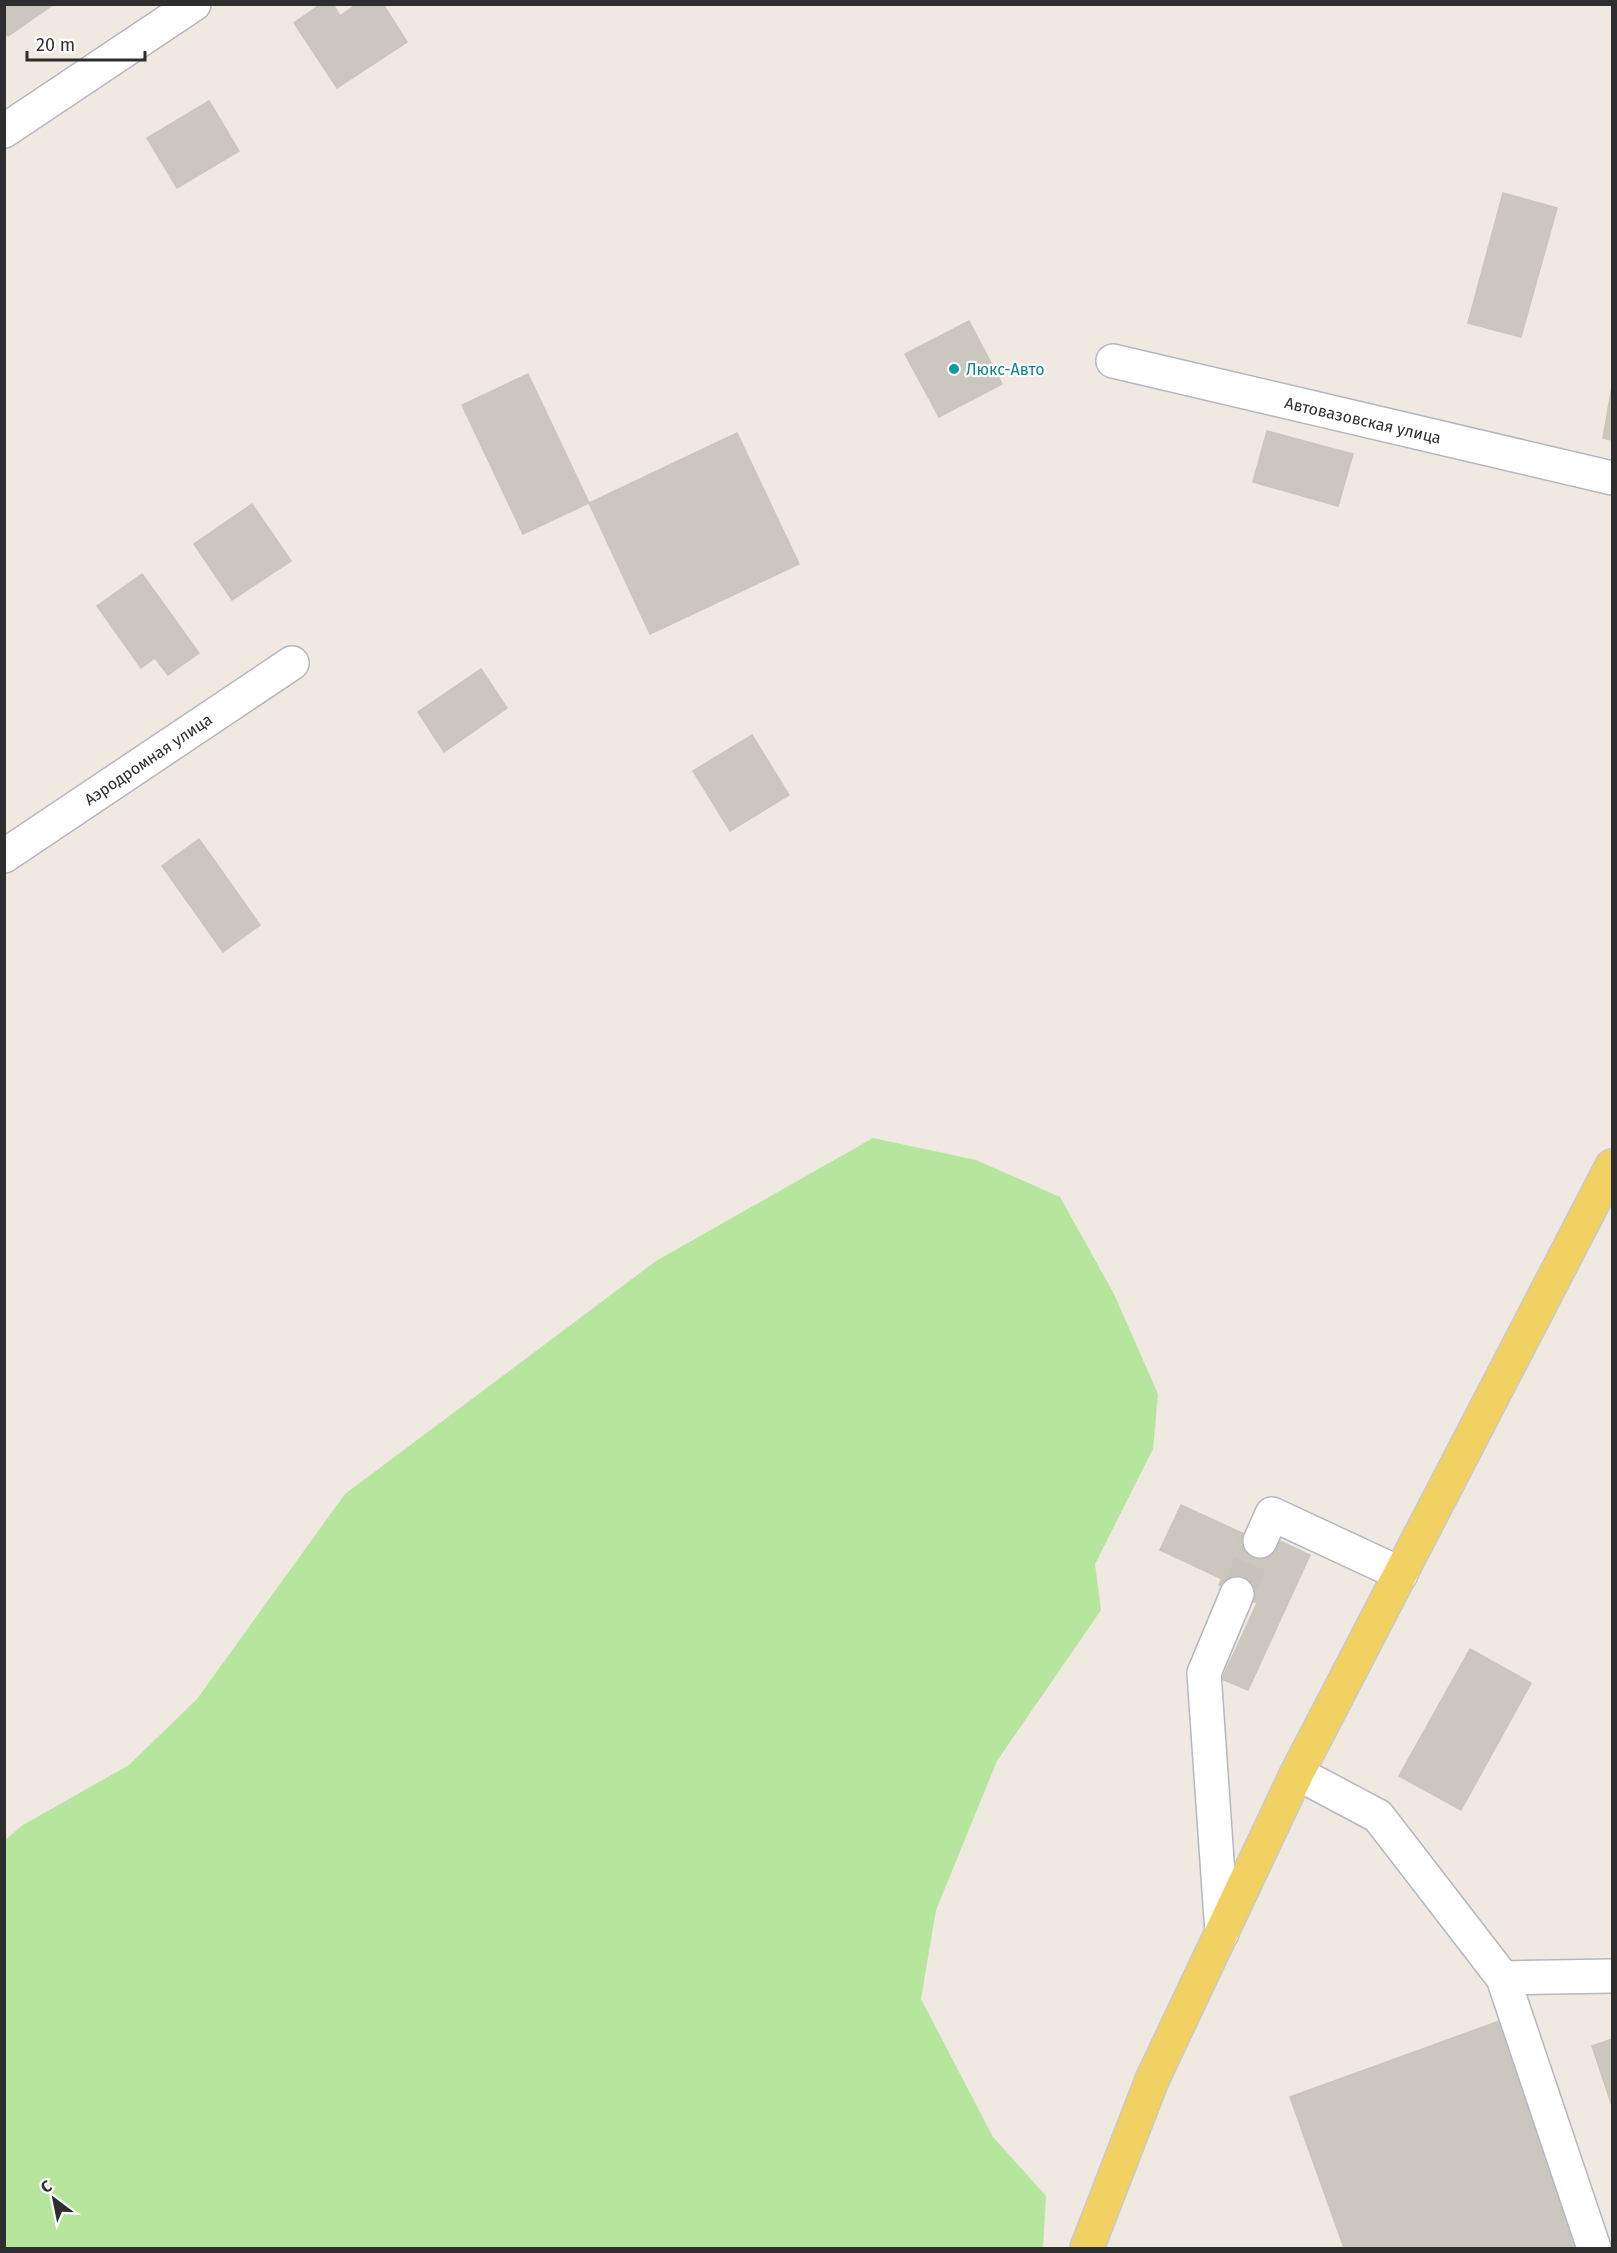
<svg xmlns="http://www.w3.org/2000/svg" width="1617" height="2253" viewBox="0 0 1617 2253" font-family="'Fira Sans',sans-serif">
  <rect width="100%" height="100%" fill="#efe9e1"/>
  <path fill="#b6e59e" d="M873 1138 976 1160 1060 1197 1114 1294 1158 1394 1153 1449 1095 1564 1101 1610 997 1761 936 1910 921 1999 993 2137 1046 2196 1043 2248H5V1840L23 1825 129 1765 197 1699 345 1494 656 1261Z"/>
  <g fill="#cbc7bf" stroke="#cbc5ba" stroke-width="1.5">
    <path d="M4 4H54L8 36 4 31Z"/>
    <path d="M321 4H333L340 16 357 4H383L407 42 337 88 294 23Z"/>
    <path d="M209 101 239 151 177 188 147 138Z"/>
    <path d="M1503 193 1557 208 1521 337 1468 323Z"/>
    <path d="M969 321 1002 384 939 417 905 354Z"/>
    <path d="M528 374 589 503 523 534 462 405Z"/>
    <path d="M1612 387V440L1603 438Z"/>
    <path d="M1267 431 1353 454 1338 506 1253 482Z"/>
    <path d="M737 433 799 564 650 634 589 503Z"/>
    <path d="M252 504 291 561 232 600 194 544Z"/>
    <path d="M142 574 199 653 168 675 155 658 141 668 97 606Z"/>
    <path d="M481 669 507 708 444 752 418 712Z"/>
    <path d="M752 735 789 795 730 831 693 771Z"/>
    <path d="M199 839 260 925 223 952 162 866Z"/>
    <path d="M1181 1505 1242 1533 1222 1579 1160 1550Z"/>
    <path d="M1242 1533 1276 1549 1280 1541 1310 1555 1248 1690 1222 1679 1257 1603 1219 1585Z"/>
    <path d="M1470 1649 1531 1683 1461 1810 1399 1776Z"/>
    <path d="M1505 2019 1587 2248H1344L1290 2097Z"/>
    <path d="M1612 2039V2106L1592 2046Z"/>
  </g>
  <g fill="none" stroke-linecap="round" stroke-linejoin="round">
    <path stroke="#c8c4bd" stroke-width="33" stroke-dasharray="33 16" stroke-linecap="butt" d="M1237 1594 1260 1541"/>
    <defs>
      <g id="minor">
        <path d="M4 131 194 4"/>
        <path d="M1113 361 1612 478"/>
        <path d="M4 856 292 663"/>
        <path d="M1260 1541 1272 1514 1401 1574"/>
        <path d="M1297 1773 1378 1816 1503 1978 1594 2248"/>
        <path d="M1222 1933 1204 1673 1237 1594"/>
        <path d="M1503 1978 1612 1976"/>
      </g>
      <path id="major" d="M1087 2248 1152 2080 1297 1773 1612 1166"/>
    </defs>
    <use href="#minor" stroke="#b4b7c1" stroke-width="36"/>
    <use href="#major" stroke="#c9c9c9" stroke-width="36"/>
    <use href="#minor" stroke="#fff" stroke-width="33"/>
    <use href="#major" stroke="#f2d163" stroke-width="33"/>
  </g>
  <circle fill="#0f9aa8" stroke="#fff" stroke-width="2" cx="954" cy="369" r="6"/>
  <g text-anchor="middle" stroke-width="4.5" stroke-linejoin="round" paint-order="stroke">
    <g font-size="16" fill="#0d838f" stroke="#fff" text-anchor="start">
      <text x="966" y="375">Люкс-Авто</text>
    </g>
    <g font-size="16" fill="#2e2e2e" stroke="#fff">
      <text transform="translate(1363 420) rotate(13)" y="6">Автовазовская улица</text>
      <text transform="translate(148 759) rotate(-34)" y="6">Аэродромная улица</text>
    </g>
  </g>
  <rect width="1617" height="2253" fill="none" stroke="#2e2e2e" stroke-width="12"/>
  <g transform="translate(54 2199) rotate(328)" stroke="#ffffff" stroke-width="4.5" paint-order="stroke">
  <path d="M0-4.5L10 22L0 15L-10 22Z" fill="#2e2e2e"/>
  <text y="-9" font-size="16" font-weight="bold" text-anchor="middle" fill="#2e2e2e">С</text>
  </g>
  <path d="M27 51v9h118v-9" fill="none" stroke="#2e2e2e" stroke-width="3"/>
  <text x="36" y="51" font-size="18" fill="#2e2e2e" stroke="#ffffff" stroke-width="4.5" paint-order="stroke">20 m</text>
</svg>
